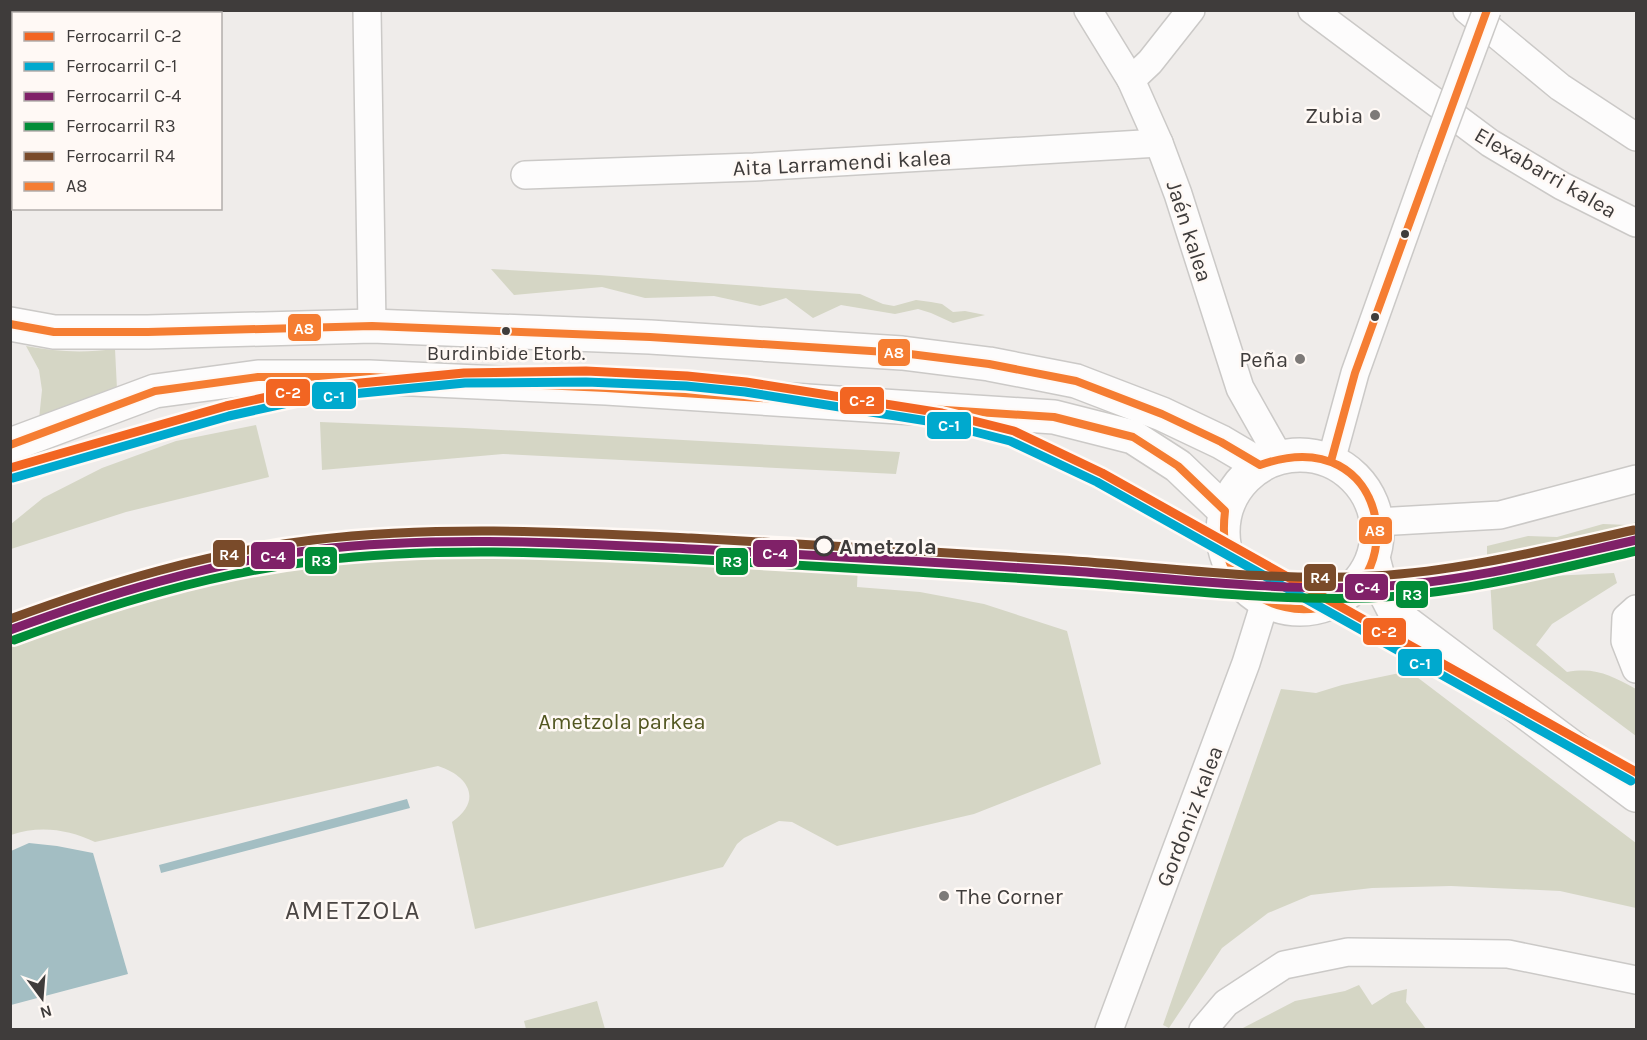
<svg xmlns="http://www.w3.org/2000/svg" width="1647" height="1040" viewBox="0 0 1647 1040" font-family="Karla,sans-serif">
  <rect width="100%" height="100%" fill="#efecea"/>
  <g fill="#d5d6c5">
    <path d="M491 269 598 275 860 294 883 304 894 306 916 300 931 302 942 304 953 312 965 311 985 315 953 323 931 313 918 309 895 314 841 305 813 318 786 298 760 306 714 296 645 298 602 287 514 295Z"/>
    <path d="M26 346C57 352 84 353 115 349L117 389 39 419 42 390 39 370Z"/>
    <path d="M320 422 465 428 900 452 896 474 503 454 322 470Z"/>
    <path d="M256 425 269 477 126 512 11 549V524L43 498 102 468 176 441Z"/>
    <path d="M1636 522V546L1606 550 1487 555V546L1528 536 1557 537 1603 524 1628 525Z"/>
    <path d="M502 533V549L858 563 857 587 920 592 984 604 1067 631 1101 764 974 814 837 846 792 822 779 821 744 838 737 844 723 867 475 929 452 822C483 800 469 776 438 766L95 842C68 829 39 825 11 835V634L95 601 180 576 275 554 376 541Z"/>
    <path d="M1614 573 1617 583 1552 624 1536 645 1567 672C1597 667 1611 676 1636 689V736L1493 629 1490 579Z"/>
    <path d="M1409 671 1636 843V908L1560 891 1451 886 1372 888 1311 895 1268 913 1222 948 1169 1028 1163 1025 1281 689 1316 693 1342 685Z"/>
    <path d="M1359 985 1372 1005 1391 993 1407 989 1406 1002 1426 1029H1241L1295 1001 1345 991Z"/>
    <path d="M597 1001 605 1029H526L524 1021Z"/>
  </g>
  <g fill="#a3bec3">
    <path d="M407 799 410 808 161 873 159 865Z"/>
    <path d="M29 843 57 846 93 853 128 974 11 1005V851Z"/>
  </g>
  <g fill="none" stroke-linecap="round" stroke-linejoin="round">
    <defs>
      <g id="street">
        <path d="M367 10 372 326"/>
        <path d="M1088 10 1131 80 1159 143 1178 194 1240 388 1279 457"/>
        <path d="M1312 10 1490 143 1562 186 1636 223"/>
        <path d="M1467 10 1560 87 1636 137"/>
        <path d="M1131 80 1150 62 1191 10"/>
        <path d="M525 175 754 167 1159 143"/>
        <path d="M1331 461 1355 373 1432 157"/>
        <path d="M1377 522 1500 515 1636 479"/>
        <path d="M1636 609 1626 618 1625 641 1636 669"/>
        <path d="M1109 1030 1246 663 1265 602"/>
        <path d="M1203 1030 1226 1003 1284 965 1348 952 1508 954 1636 980"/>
      </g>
      <g id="secondary">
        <path d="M10 324 54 332H148L372 326 650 337 902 353 989 364 1076 381 1162 414 1221 442 1260 465"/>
        <path d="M10 445 155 391 258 377H369L606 388 1054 417 1133 437 1178 466 1225 511"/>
        <circle cx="1300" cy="532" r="77"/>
        <path d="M1373 558 1379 581 1397 616 1636 795"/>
      </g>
    </defs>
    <use href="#street" stroke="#cbc9c7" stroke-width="30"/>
    <use href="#secondary" stroke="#cbc9c7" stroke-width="36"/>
    <use href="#street" stroke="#fdfcfc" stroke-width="27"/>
    <use href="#secondary" stroke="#fdfcfc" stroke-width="33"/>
    <defs>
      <path id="street-bridge" d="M1432 157 1487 10"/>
    </defs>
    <use href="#street-bridge" stroke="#cbc9c7" stroke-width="30" stroke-linecap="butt"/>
    <use href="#street-bridge" stroke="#fdfcfc" stroke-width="27"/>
    <defs>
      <g id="bus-1">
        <path d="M10 324 54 332H148L372 326 650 337 902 353 989 364 1076 381 1162 414 1221 442 1260 465C1393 418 1413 593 1317 608 1297 612 1273 606 1256 595 1227 574 1221 545 1225 511L1178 466 1133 437 1054 417 606 388 369 377H258L155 391 10 445"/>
        <path d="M1331 461 1355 373 1487 10"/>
      </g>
    </defs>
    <use href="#bus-1" stroke="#fff9f5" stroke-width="12"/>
    <use href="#bus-1" stroke="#f57d32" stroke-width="8"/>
    <defs>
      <path id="rail-1" d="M10 468 226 406 309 388 464 373 586 371 687 376 746 382 942 413 1014 431 1102 473 1636 772"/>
      <path id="rail-2" d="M13 478 229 416 311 398 465 383 586 382 686 386 745 392 940 423 1010 441 1097 482 1631 781"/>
      <path id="rail-3" d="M10 630C108 594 209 563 313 550 439 535 566 543 692 549 819 555 945 563 1071 571 1170 578 1269 591 1368 587 1459 584 1548 560 1636 540"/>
      <path id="rail-4" d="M14 640C111 604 212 573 316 561 439 546 563 553 686 559 815 566 944 573 1073 582 1171 589 1270 601 1369 598 1460 594 1549 571 1636 551"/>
      <path id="rail-5" d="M10 619C108 583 209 552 313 540 439 525 565 532 691 538 815 545 938 552 1062 560 1165 567 1271 582 1374 576 1462 571 1548 549 1634 530"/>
    </defs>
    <use href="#rail-1" stroke="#fff9f5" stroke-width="14"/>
    <use href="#rail-2" stroke="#fff9f5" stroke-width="14"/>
    <use href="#rail-3" stroke="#fff9f5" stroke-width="14"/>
    <use href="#rail-4" stroke="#fff9f5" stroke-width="14"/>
    <use href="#rail-5" stroke="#fff9f5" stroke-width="14"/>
    <use href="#rail-1" stroke="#f26522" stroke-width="9"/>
    <use href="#rail-2" stroke="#00a9ce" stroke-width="9"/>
    <use href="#rail-3" stroke="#802168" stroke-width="9"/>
    <use href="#rail-4" stroke="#028d38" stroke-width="9"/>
    <use href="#rail-5" stroke="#7a4b2a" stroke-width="9"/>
  </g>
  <g fill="#7d7a78" stroke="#fff9f5" stroke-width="2">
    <circle cx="1375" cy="115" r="6"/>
    <circle cx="1300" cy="359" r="6"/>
    <circle cx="944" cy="896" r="6"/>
  </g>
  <g fill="#3f3c3b" stroke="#fff9f5" stroke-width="2">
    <circle cx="1405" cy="234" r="5"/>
    <circle cx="1375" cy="317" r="5"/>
    <circle cx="506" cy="331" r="5"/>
  </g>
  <circle fill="#fff9f5" stroke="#3f3c3b" stroke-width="3" cx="824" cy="546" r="9"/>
  <g text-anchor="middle" stroke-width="5" stroke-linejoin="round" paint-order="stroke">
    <g font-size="20" fill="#3f3c3b" stroke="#fff9f5">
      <text x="506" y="360">Burdinbide Etorb.</text>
    </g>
    <g font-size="22" fill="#3f3c3b" stroke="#fff9f5" text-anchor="end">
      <text x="1363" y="123">Zubia</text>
      <text x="1288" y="367">Peña</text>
      <text x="956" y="904" text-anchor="start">The Corner</text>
    </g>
    <g font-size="22" fill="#3f3c3b" stroke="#fff9f5">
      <text transform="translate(842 162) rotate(-3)" y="8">Aita Larramendi kalea</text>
      <text transform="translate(1546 172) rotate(30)" y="8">Elexabarri kalea</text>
      <text transform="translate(1190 231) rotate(72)" y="8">Jaén kalea</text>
      <text transform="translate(1189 816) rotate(-69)" y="8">Gordoniz kalea</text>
    </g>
    <g font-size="22" font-weight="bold" fill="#3f3c3b" stroke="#fff9f5" text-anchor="start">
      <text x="839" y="554">Ametzola</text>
    </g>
    <g font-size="22" fill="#525620" stroke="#fff9f5">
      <text x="622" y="729">Ametzola parkea</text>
    </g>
    <g font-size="26" letter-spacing="1.5" fill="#4b4644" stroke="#fff9f5">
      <text x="353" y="919">AMETZOLA</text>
    </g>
  </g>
  <g stroke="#fff9f5" stroke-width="2">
    <rect x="287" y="313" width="35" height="29" rx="6" fill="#f57d32"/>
    <rect x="877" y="338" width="34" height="29" rx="6" fill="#f57d32"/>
    <rect x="265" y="378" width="46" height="29" rx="6" fill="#f26522"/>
    <rect x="311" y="381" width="46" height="29" rx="6" fill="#00a9ce"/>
    <rect x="839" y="386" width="46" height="29" rx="6" fill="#f26522"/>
    <rect x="926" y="411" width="46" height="29" rx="6" fill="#00a9ce"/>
    <rect x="1358" y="516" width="35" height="29" rx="6" fill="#f57d32"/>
    <rect x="752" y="539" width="46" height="29" rx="6" fill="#802168"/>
    <rect x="212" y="539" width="34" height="29" rx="6" fill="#7a4b2a"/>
    <rect x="250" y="541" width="46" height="29" rx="6" fill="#802168"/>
    <rect x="304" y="546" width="34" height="29" rx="6" fill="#028d38"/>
    <rect x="715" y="547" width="34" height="29" rx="6" fill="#028d38"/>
    <rect x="1303" y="563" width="34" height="29" rx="6" fill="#7a4b2a"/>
    <rect x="1344" y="573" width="45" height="28" rx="6" fill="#802168"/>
    <rect x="1395" y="580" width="34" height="29" rx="6" fill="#028d38"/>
    <rect x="1362" y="617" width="45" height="29" rx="6" fill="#f26522"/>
    <rect x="1397" y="648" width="46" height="29" rx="6" fill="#00a9ce"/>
  </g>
  <g font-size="16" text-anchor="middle" font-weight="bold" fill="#fff">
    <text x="304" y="334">A8</text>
    <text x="894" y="358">A8</text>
    <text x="288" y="398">C-2</text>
    <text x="334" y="402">C-1</text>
    <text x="862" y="406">C-2</text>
    <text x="949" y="431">C-1</text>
    <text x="1375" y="536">A8</text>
    <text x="775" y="559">C-4</text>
    <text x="229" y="560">R4</text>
    <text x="273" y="562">C-4</text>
    <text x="321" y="566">R3</text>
    <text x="732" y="567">R3</text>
    <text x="1320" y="583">R4</text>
    <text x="1367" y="593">C-4</text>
    <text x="1412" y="600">R3</text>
    <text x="1384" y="637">C-2</text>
    <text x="1420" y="669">C-1</text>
  </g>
  <rect width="1647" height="1040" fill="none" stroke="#3f3c3b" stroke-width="24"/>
  <rect x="12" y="12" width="210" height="198" fill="#fff9f5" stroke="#b2adab" stroke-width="1.5"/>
  <rect x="24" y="32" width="30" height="9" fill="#f26522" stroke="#b2adab" stroke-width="1.5"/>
  <text x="66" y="42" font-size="18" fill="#3f3c3b">Ferrocarril C-2</text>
  <rect x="24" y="62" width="30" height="9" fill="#00a9ce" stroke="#b2adab" stroke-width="1.5"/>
  <text x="66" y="72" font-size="18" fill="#3f3c3b">Ferrocarril C-1</text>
  <rect x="24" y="92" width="30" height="9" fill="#802168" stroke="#b2adab" stroke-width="1.5"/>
  <text x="66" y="102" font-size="18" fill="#3f3c3b">Ferrocarril C-4</text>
  <rect x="24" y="122" width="30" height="9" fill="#028d38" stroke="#b2adab" stroke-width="1.5"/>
  <text x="66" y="132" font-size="18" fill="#3f3c3b">Ferrocarril R3</text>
  <rect x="24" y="152" width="30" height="9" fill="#7a4b2a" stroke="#b2adab" stroke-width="1.5"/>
  <text x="66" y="162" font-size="18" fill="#3f3c3b">Ferrocarril R4</text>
  <rect x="24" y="182" width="30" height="9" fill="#f57d32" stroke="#b2adab" stroke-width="1.5"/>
  <text x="66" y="192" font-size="18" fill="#3f3c3b">A8</text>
  <g transform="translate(42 998) rotate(164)" stroke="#fff9f5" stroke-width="4.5" paint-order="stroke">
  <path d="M0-4.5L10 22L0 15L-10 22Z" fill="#3f3c3b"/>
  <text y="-9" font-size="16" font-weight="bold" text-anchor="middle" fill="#3f3c3b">N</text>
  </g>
</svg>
